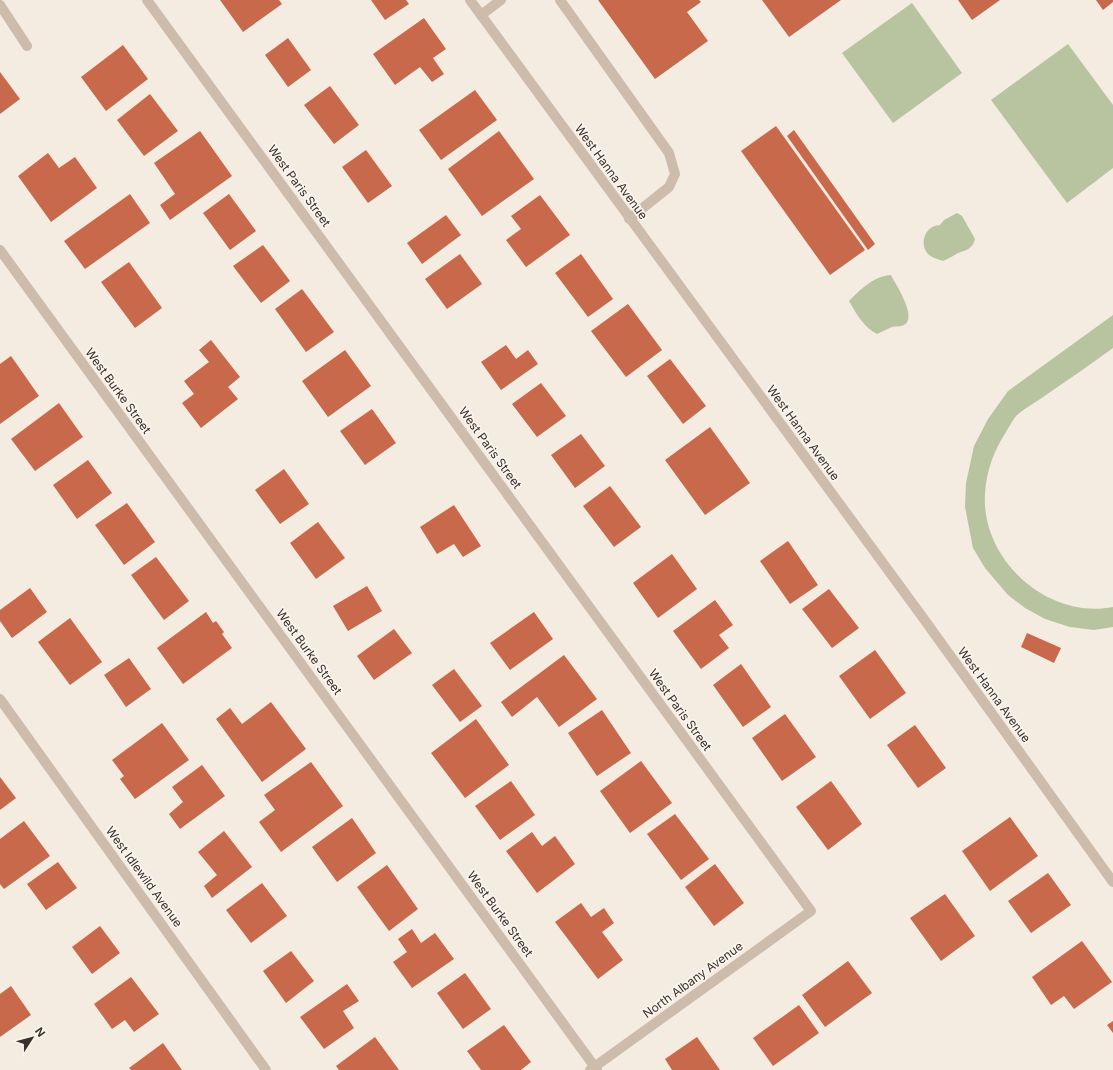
<svg xmlns="http://www.w3.org/2000/svg" width="1113" height="1070" viewBox="0 0 1113 1070" font-family="Inter,sans-serif">
  <rect width="100%" height="100%" fill="#f4ebe1"/>
  <g fill="#b8c4a0">
    <path d="M912 3 962 73 893 123 842 53Z"/>
    <path d="M1068 44 1113 105V168L1067 203 991 100Z"/>
    <path d="M957 213 962 216 975 239C973 249 966 250 958 253 953 256 948 259 943 261 938 259 932 258 928 254 918 243 926 225 940 225L944 220Z"/>
    <path d="M891 275C896 285 918 318 904 325 900 327 896 326 892 327 887 329 882 332 877 334 864 328 856 313 849 301 861 289 874 276 891 275Z"/>
    <path d="M1113 315V348C1090 365 1066 381 1043 397 1035 403 1023 409 1016 416 1012 421 1009 427 1006 432 994 450 986 472 985 494 981 560 1048 620 1113 607V627L1094 630 1070 627 1045 619 1025 608 1008 595 985 568 973 548 965 507 966 483 974 446 988 419 1008 391Z"/>
  </g>
  <g fill="#c8694b">
    <path d="M220 0H279L282 4 243 32Z"/>
    <path d="M371 0H406L409 4 385 20Z"/>
    <path d="M598 0H699L701 2 687 12 708 41 655 79Z"/>
    <path d="M762 0H841L789 37Z"/>
    <path d="M958 0H1000L972 20Z"/>
    <path d="M1096 0H1113V2L1103 10Z"/>
    <path d="M424 18 446 49 433 58 444 74 432 82 420 67 395 85 373 54Z"/>
    <path d="M288 38 311 70 288 87 265 55Z"/>
    <path d="M123 45 148 79 106 111 81 77Z"/>
    <path d="M0 72 20 99 0 114Z"/>
    <path d="M330 86 359 125 334 144 304 105Z"/>
    <path d="M475 90 497 120 441 160 419 130Z"/>
    <path d="M150 94 178 131 144 156 117 120Z"/>
    <path d="M776 126 865 250 830 275 741 151Z"/>
    <path d="M794 130 875 244 868 250 787 136Z"/>
    <path d="M200 131 232 176 170 220 160 205 175 194 154 163Z"/>
    <path d="M499 131 534 179 482 216 448 169Z"/>
    <path d="M366 150 392 186 368 203 342 167Z"/>
    <path d="M48 153 59 168 75 157 97 188 51 222 18 176Z"/>
    <path d="M130 194 150 223 85 269 64 241Z"/>
    <path d="M229 194 256 231 230 250 203 213Z"/>
    <path d="M540 195 570 235 526 267 506 240 521 229 511 216Z"/>
    <path d="M446 215 461 235 422 264 407 243Z"/>
    <path d="M263 245 290 281 261 303 233 266Z"/>
    <path d="M460 254 482 284 447 309 425 279Z"/>
    <path d="M581 254 613 299 588 317 555 273Z"/>
    <path d="M129 262 162 308 135 328 101 282Z"/>
    <path d="M302 289 334 332 306 352 275 309Z"/>
    <path d="M628 304 662 350 626 377 591 331Z"/>
    <path d="M211 340 240 377 228 387 238 399 201 428 182 403 194 394 184 381 209 362 199 350Z"/>
    <path d="M506 345 516 359 528 350 538 364 501 390 481 362Z"/>
    <path d="M345 350 371 386 328 417 302 381Z"/>
    <path d="M11 356 39 396 0 424V364Z"/>
    <path d="M670 359 706 406 683 424 647 376Z"/>
    <path d="M541 383 566 416 537 437 512 404Z"/>
    <path d="M59 403 83 437 35 471 11 439Z"/>
    <path d="M372 409 396 443 365 465 340 431Z"/>
    <path d="M710 427 750 483 705 515 665 460Z"/>
    <path d="M581 434 605 466 575 488 551 455Z"/>
    <path d="M88 460 112 493 77 519 53 485Z"/>
    <path d="M284 469 309 504 280 524 255 490Z"/>
    <path d="M610 486 641 527 614 547 583 506Z"/>
    <path d="M127 503 155 542 124 565 95 525Z"/>
    <path d="M454 505 481 546 463 557 454 544 437 554 420 527Z"/>
    <path d="M318 522 345 558 316 579 290 543Z"/>
    <path d="M788 541 818 585 790 604 760 561Z"/>
    <path d="M672 554 697 589 658 618 633 583Z"/>
    <path d="M156 557 189 601 164 620 131 575Z"/>
    <path d="M367 586 382 611 348 631 333 606Z"/>
    <path d="M30 588 47 612 12 638 0 621V610Z"/>
    <path d="M829 589 859 628 832 648 802 609Z"/>
    <path d="M715 600 733 625 719 635 729 648 701 669 673 631Z"/>
    <path d="M206 612 213 623 216 621 224 632 222 634 232 648 183 684 157 648Z"/>
    <path d="M534 612 553 639 510 670 490 643Z"/>
    <path d="M70 618 102 662 70 685 38 642Z"/>
    <path d="M394 629 412 653 374 680 357 656Z"/>
    <path d="M1027 633 1061 648 1054 663 1021 647Z"/>
    <path d="M875 650 906 693 870 719 839 676Z"/>
    <path d="M564 655 597 699 559 727 537 697 512 717 501 702Z"/>
    <path d="M129 658 151 689 126 707 104 675Z"/>
    <path d="M741 664 771 707 743 727 713 685Z"/>
    <path d="M454 669 482 706 460 722 432 685Z"/>
    <path d="M271 702 306 749 262 782 216 719 230 708 242 724Z"/>
    <path d="M602 710 631 753 597 776 568 733Z"/>
    <path d="M785 714 816 757 782 781 752 738Z"/>
    <path d="M476 719 509 765 465 798 431 753Z"/>
    <path d="M162 723 189 760 135 799 120 779 124 776 112 760Z"/>
    <path d="M915 725 946 768 918 788 887 745Z"/>
    <path d="M641 761 672 803 630 833 600 791Z"/>
    <path d="M311 762 343 806 281 852 259 822 275 810 264 795Z"/>
    <path d="M202 765 225 796 180 829 169 814 183 802 172 787Z"/>
    <path d="M0 777 16 798 0 810Z"/>
    <path d="M511 781 535 815 500 840 475 806Z"/>
    <path d="M831 781 862 824 828 850 796 807Z"/>
    <path d="M675 814 709 859 681 880 647 834Z"/>
    <path d="M1010 817 1038 856 990 891 962 851Z"/>
    <path d="M352 818 376 853 337 882 312 847Z"/>
    <path d="M24 821 50 856 4 889 0 884V839Z"/>
    <path d="M224 831 252 867 212 898 204 886 217 875 198 852Z"/>
    <path d="M532 832 542 846 555 836 575 864 537 893 506 851Z"/>
    <path d="M58 862 77 888 46 910 27 884Z"/>
    <path d="M715 864 744 903 714 926 685 887Z"/>
    <path d="M387 865 418 909 389 931 357 887Z"/>
    <path d="M1048 873 1071 905 1031 933 1008 901Z"/>
    <path d="M262 883 287 916 251 943 226 910Z"/>
    <path d="M945 894 975 936 941 961 910 918Z"/>
    <path d="M581 903 591 917 604 908 614 923 602 932 623 960 598 979 555 922Z"/>
    <path d="M100 926 120 953 92 974 72 947Z"/>
    <path d="M412 929 421 943 435 933 454 959 412 988 393 962 407 952 398 939Z"/>
    <path d="M1082 941 1112 982 1074 1009 1064 996 1051 1005 1032 977Z"/>
    <path d="M291 951 314 981 286 1003 263 971Z"/>
    <path d="M848 961 872 993 825 1027 802 995Z"/>
    <path d="M465 973 491 1009 463 1029 437 993Z"/>
    <path d="M131 977 159 1014 134 1032 125 1020 112 1029 94 1004Z"/>
    <path d="M347 984 359 1001 343 1011 354 1028 324 1049 300 1017Z"/>
    <path d="M11 986 31 1015 0 1037V994Z"/>
    <path d="M799 1005 819 1033 773 1066 753 1038Z"/>
    <path d="M1113 1021V1033L1107 1025Z"/>
    <path d="M504 1025 531 1062 521 1070H481L467 1051Z"/>
    <path d="M375 1037 399 1070H339L336 1066Z"/>
    <path d="M697 1037 720 1070H672L665 1059Z"/>
    <path d="M163 1043 182 1070H131L129 1068Z"/>
  </g>
  <g fill="none" stroke-linecap="round" stroke-linejoin="round">
    <g stroke="#cdbbac" stroke-width="10">
      <path d="M560 0 669 153 675 174 669 187 629 219"/>
      <path d="M0 5 27 46"/>
      <path d="M481 15 501 0"/>
    </g>
    <g stroke="#cdbbac" stroke-width="10">
      <path d="M147 0 811 911 590 1070"/>
      <path d="M470 0 921 615 1113 882"/>
      <path d="M0 250 597 1070"/>
      <path d="M0 699 266 1070"/>
    </g>
  </g>
  <g text-anchor="middle" stroke-width="3.5" stroke-linejoin="round" paint-order="stroke">
    <g font-size="12" fill="#3b302b" stroke="#fbf5ee">
      <text transform="translate(611 172) rotate(54)" y="4">West Hanna Avenue</text>
      <text transform="translate(299 186) rotate(54)" y="4">West Paris Street</text>
      <text transform="translate(118 391) rotate(54)" y="4">West Burke Street</text>
      <text transform="translate(803 433) rotate(54)" y="4">West Hanna Avenue</text>
      <text transform="translate(490 448) rotate(54)" y="4">West Paris Street</text>
      <text transform="translate(309 652) rotate(54)" y="4">West Burke Street</text>
      <text transform="translate(994 695) rotate(54)" y="4">West Hanna Avenue</text>
      <text transform="translate(680 710) rotate(54)" y="4">West Paris Street</text>
      <text transform="translate(144 877) rotate(54)" y="4">West Idlewild Avenue</text>
      <text transform="translate(500 914) rotate(54)" y="4">West Burke Street</text>
      <text transform="translate(693 980) rotate(-36)" y="4">North Albany Avenue</text>
    </g>
  </g>
  <g transform="translate(32 1038) rotate(54)" stroke="#fbf5ee" stroke-width="3" paint-order="stroke">
  <path d="M0-3L7 15L0 10L-7 15Z" fill="#3b302b"/>
  <text y="-6" font-size="11" font-weight="bold" text-anchor="middle" fill="#3b302b">N</text>
  </g>
</svg>
